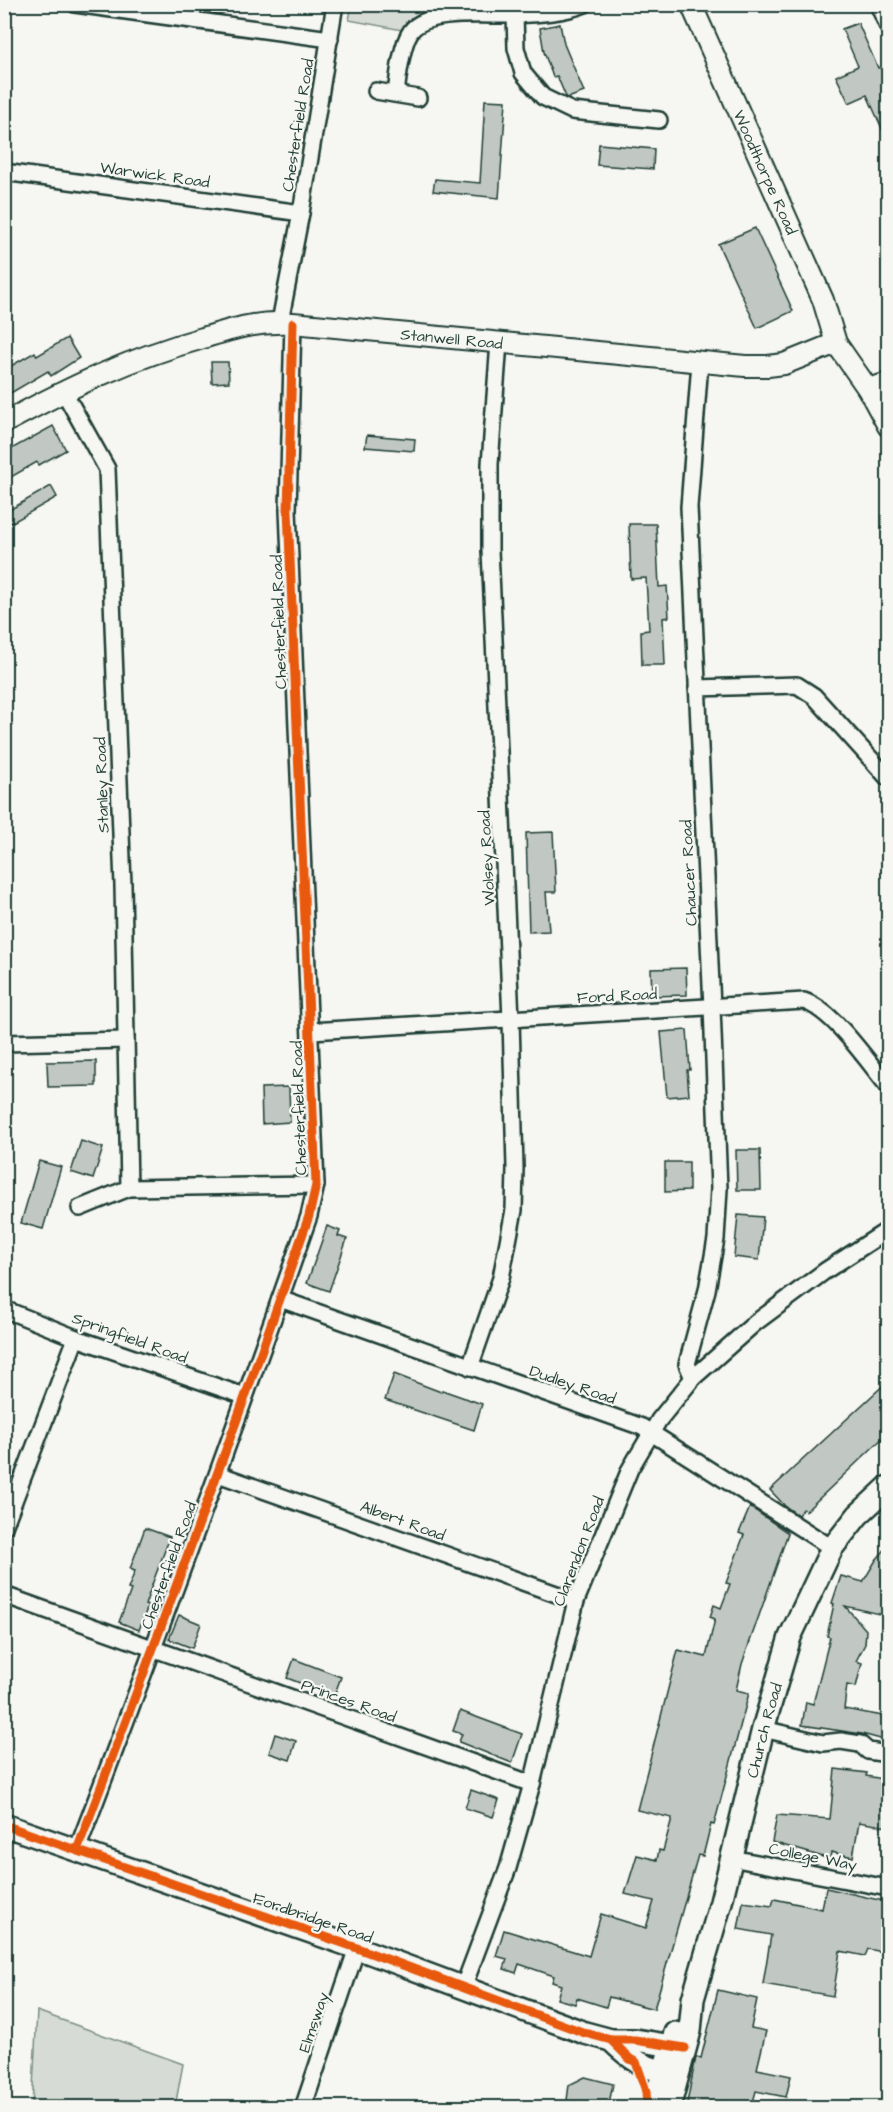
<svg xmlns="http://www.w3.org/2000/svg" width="893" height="2112" viewBox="0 0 893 2112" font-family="'Architects Daughter',sans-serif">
  <rect width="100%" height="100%" fill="#f6f6f2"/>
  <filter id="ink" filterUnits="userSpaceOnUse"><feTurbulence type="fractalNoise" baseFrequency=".0167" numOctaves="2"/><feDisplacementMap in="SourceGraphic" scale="12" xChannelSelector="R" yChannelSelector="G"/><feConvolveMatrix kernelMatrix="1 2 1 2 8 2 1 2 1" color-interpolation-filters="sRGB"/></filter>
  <g filter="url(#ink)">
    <g fill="#d6dbd6" stroke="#7a8c85" stroke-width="1.5">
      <path d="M352 5V4L439 5C424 9 411 17 402 30L349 20Z"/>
      <path d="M37 2011 183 2064 175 2107H32Z"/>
    </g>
    <g fill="#c1c8c3" stroke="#1f3d34" stroke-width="1.5">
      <path d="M858 23 878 68 880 67 888 86V142L867 95 849 103 836 76 858 66 842 29Z"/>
      <path d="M560 24 564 44 584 92 568 98 566 97 557 76 553 77 544 52 540 28Z"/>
      <path d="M485 100 506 101 499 198 433 191 435 179 480 183Z"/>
      <path d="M599 144 654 149 653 169 597 165Z"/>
      <path d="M755 228 793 311 757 328 718 244Z"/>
      <path d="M67 338 79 358 51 376 48 371 9 394 4 386V370L35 352 37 356Z"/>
      <path d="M211 362H228L229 382 212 383Z"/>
      <path d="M53 426 66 450 39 465 37 462 4 481V453Z"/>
      <path d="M367 435 415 439 414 451 365 447Z"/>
      <path d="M51 486 57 497 4 527V513Z"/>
      <path d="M629 524H656L659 587 667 586 669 617 663 618 665 665H642L641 631 649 630 646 578 631 579Z"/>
      <path d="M553 832 556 892H546L549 931 529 932 526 833Z"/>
      <path d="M686 968 687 995 652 996 651 969Z"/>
      <path d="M687 1030 690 1070H687L689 1095 667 1097 661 1032Z"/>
      <path d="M96 1061V1086L48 1087 47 1062Z"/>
      <path d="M289 1087 290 1122 262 1124 261 1088Z"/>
      <path d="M81 1141 103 1148 93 1179 71 1172Z"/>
      <path d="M736 1150H760L761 1190H737Z"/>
      <path d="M39 1161 61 1167 43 1229 21 1223Z"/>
      <path d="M665 1162H689V1191L665 1192Z"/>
      <path d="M738 1215 763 1217 759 1260 734 1257Z"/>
      <path d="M327 1226 340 1231 338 1236 347 1239 329 1291 307 1283Z"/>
      <path d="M394 1374 441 1392 442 1390 482 1404 474 1430 385 1400Z"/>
      <path d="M888 1381V1433L806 1511 803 1509 798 1515 785 1506 770 1490Z"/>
      <path d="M750 1507 788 1533 742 1664 736 1690 749 1693 714 1825 711 1824 703 1856 698 1855 654 2009 609 1997 606 2007 577 1998 575 2004 557 1999 561 1985 552 1982 554 1976 519 1964 516 1973 504 1969 507 1959 496 1956 504 1930 589 1956 601 1914 646 1928 654 1901 625 1894 637 1855 657 1860 659 1850 663 1851 672 1818 637 1810 678 1650 706 1657 715 1619 710 1617 714 1605 721 1608 730 1584 726 1583 744 1535 739 1533Z"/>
      <path d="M145 1528 170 1537 153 1582 145 1605 148 1606 139 1630 119 1622 131 1590 128 1589 135 1571 130 1569Z"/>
      <path d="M888 1546V1606L887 1605 884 1615 845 1606 866 1630 865 1644 856 1661 862 1663 856 1687 847 1685 844 1709 888 1717V1741L862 1734 802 1725 806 1702 813 1704 830 1637 827 1636 834 1604 832 1603 841 1576 863 1582 876 1560Z"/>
      <path d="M179 1615 201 1624 192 1648 169 1639Z"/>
      <path d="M294 1659 341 1677 334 1696 287 1678Z"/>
      <path d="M460 1711 522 1734 512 1763 459 1742 462 1734 453 1731Z"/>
      <path d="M275 1734 296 1741 290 1760 269 1753Z"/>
      <path d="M835 1769 867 1773 866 1776 888 1780V1827L859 1822 853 1857 831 1852 830 1859 772 1842 777 1815 830 1819Z"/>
      <path d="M471 1790 499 1800 493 1817 465 1808Z"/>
      <path d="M826 1888 888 1902V1953L868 1949 865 1956 840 1951 833 1996 763 1984 771 1935 738 1929 743 1902 772 1906 774 1899 822 1909Z"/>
      <path d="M718 1990 757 1999 751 2028 766 2031 757 2069 791 2076 786 2097 756 2091 752 2106 723 2101 722 2108H686L696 2057 701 2058Z"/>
      <path d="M585 2077 613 2084 608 2108H566L569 2085Z"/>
    </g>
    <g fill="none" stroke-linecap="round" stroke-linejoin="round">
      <defs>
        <g id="minor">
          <path d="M75 4 330 39"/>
          <path d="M878 4 888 27"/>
          <path d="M515 15 516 48 523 73 543 97 572 111 659 120"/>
          <path d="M376 91 418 98"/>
          <path d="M396 94C398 78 401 45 411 31 427 9 488 16 513 15 536 14 563 13 585 4"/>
          <path d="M4 172 301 213"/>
          <path d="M280 322 301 213 335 4"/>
          <path d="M64 392 107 469 123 885 129 1188 316 1185"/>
          <path d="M697 688 797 685 814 696 888 778"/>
          <path d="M311 1031 804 1001C834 1011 867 1061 888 1086"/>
          <path d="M4 1043 126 1040"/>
          <path d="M80 1208 129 1188"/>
          <path d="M280 1299 642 1427 832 1548"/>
          <path d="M4 1309 76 1338 244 1396"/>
          <path d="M470 1367 501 1278 514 1210 515 1168 511 1019 490 550V464L499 342"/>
          <path d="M693 1378 687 1364 707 1290 716 1239 719 1189 712 1007 689 507 700 362"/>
          <path d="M218 1474 576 1601"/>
          <path d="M4 1527 76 1338"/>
          <path d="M4 1595 532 1784"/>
          <path d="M763 1729 823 1743 841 1741 860 1744 868 1751 888 1754"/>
          <path d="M77 1850C157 1640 235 1429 309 1216L316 1185 288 510 293 323"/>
          <path d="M731 1858 888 1888"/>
          <path d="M463 1988 508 1868 532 1784 576 1601 630 1469 659 1420 693 1378 755 1323 825 1271 888 1230"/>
          <path d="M303 2108 357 1948"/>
        </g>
        <g id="tertiary">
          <path id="s1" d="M691 4 823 300 836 343 868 389 888 426"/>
          <path d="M868 389 888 383"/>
          <path id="s2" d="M4 423C70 387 131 358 203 338 235 328 259 321 293 323L745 366H768L784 364 836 343"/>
        </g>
        <g id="secondary">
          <path d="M4 1825 357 1948 585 2033 611 2040H635L685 2048"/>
          <path d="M611 2040C629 2058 648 2072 675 2072"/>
          <path d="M653 2108 675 2033"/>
          <path id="s3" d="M669 2108 690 2031 693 1999 721 1902 763 1729 790 1637 832 1548 858 1515 888 1487"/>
        </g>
      </defs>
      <use href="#minor" stroke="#1f3d34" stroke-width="20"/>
      <use href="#tertiary" stroke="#1f3d34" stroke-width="24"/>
      <use href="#secondary" stroke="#1f3d34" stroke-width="26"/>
      <use href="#minor" stroke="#f6f6f2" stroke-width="15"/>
      <use href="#tertiary" stroke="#f6f6f2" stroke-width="20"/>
      <use href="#secondary" stroke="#f6f6f2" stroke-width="21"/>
      <defs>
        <g id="cycleway">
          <path d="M4 1825 357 1948 585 2033 611 2040H635L685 2048"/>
          <path d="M77 1850C157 1640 235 1429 309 1216L316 1185 288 510 293 323"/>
          <path d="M611 2040 630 2059 636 2062 646 2091 647 2108"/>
        </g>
      </defs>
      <use href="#cycleway" stroke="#f6f6f2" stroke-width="13"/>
      <use href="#cycleway" stroke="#e8590c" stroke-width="9"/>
    </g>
  </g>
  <g text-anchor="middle" stroke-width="4.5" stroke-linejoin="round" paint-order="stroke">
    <g font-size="16" fill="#1f3d34" stroke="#f6f6f2">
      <text transform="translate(297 125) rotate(-81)" y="6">Chesterfield Road</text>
      <text dy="6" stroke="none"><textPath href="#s1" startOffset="184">Woodthorpe Road</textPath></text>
      <text transform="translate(155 174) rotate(8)" y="6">Warwick Road</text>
      <text dy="6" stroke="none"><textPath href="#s2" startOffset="468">Stanwell Road</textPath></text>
      <text transform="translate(278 622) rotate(-92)" y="6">Chesterfield Road</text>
      <text transform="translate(101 785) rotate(-92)" y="6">Stanley Road</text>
      <text transform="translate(486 858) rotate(-93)" y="6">Wolsey Road</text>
      <text transform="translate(688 873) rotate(-93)" y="6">Chaucer Road</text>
      <text transform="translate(617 995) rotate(-3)" y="6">Ford Road</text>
      <text transform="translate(298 1108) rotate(-92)" y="6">Chesterfield Road</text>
      <text transform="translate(130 1337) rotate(20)" y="6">Springfield Road</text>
      <text transform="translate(573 1384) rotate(19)" y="6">Dudley Road</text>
      <text transform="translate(403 1520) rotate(20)" y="6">Albert Road</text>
      <text transform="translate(578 1551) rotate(-69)" y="6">Clarendon Road</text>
      <text transform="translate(168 1565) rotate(-70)" y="6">Chesterfield Road</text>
      <text transform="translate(349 1700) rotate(20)" y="6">Princes Road</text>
      <text dy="6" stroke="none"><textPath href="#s3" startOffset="390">Church Road</textPath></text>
      <text transform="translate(813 1856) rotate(11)" y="6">College Way</text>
      <text transform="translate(313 1917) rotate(19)" y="6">Fordbridge Road</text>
      <text transform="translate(313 2022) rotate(-71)" y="6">Elmsway</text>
    </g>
  </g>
  <rect width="893" height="2112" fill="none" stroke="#f6f6f2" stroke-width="24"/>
  <rect x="12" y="12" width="869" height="2088" fill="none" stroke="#1f3d34" stroke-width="2" filter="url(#ink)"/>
</svg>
